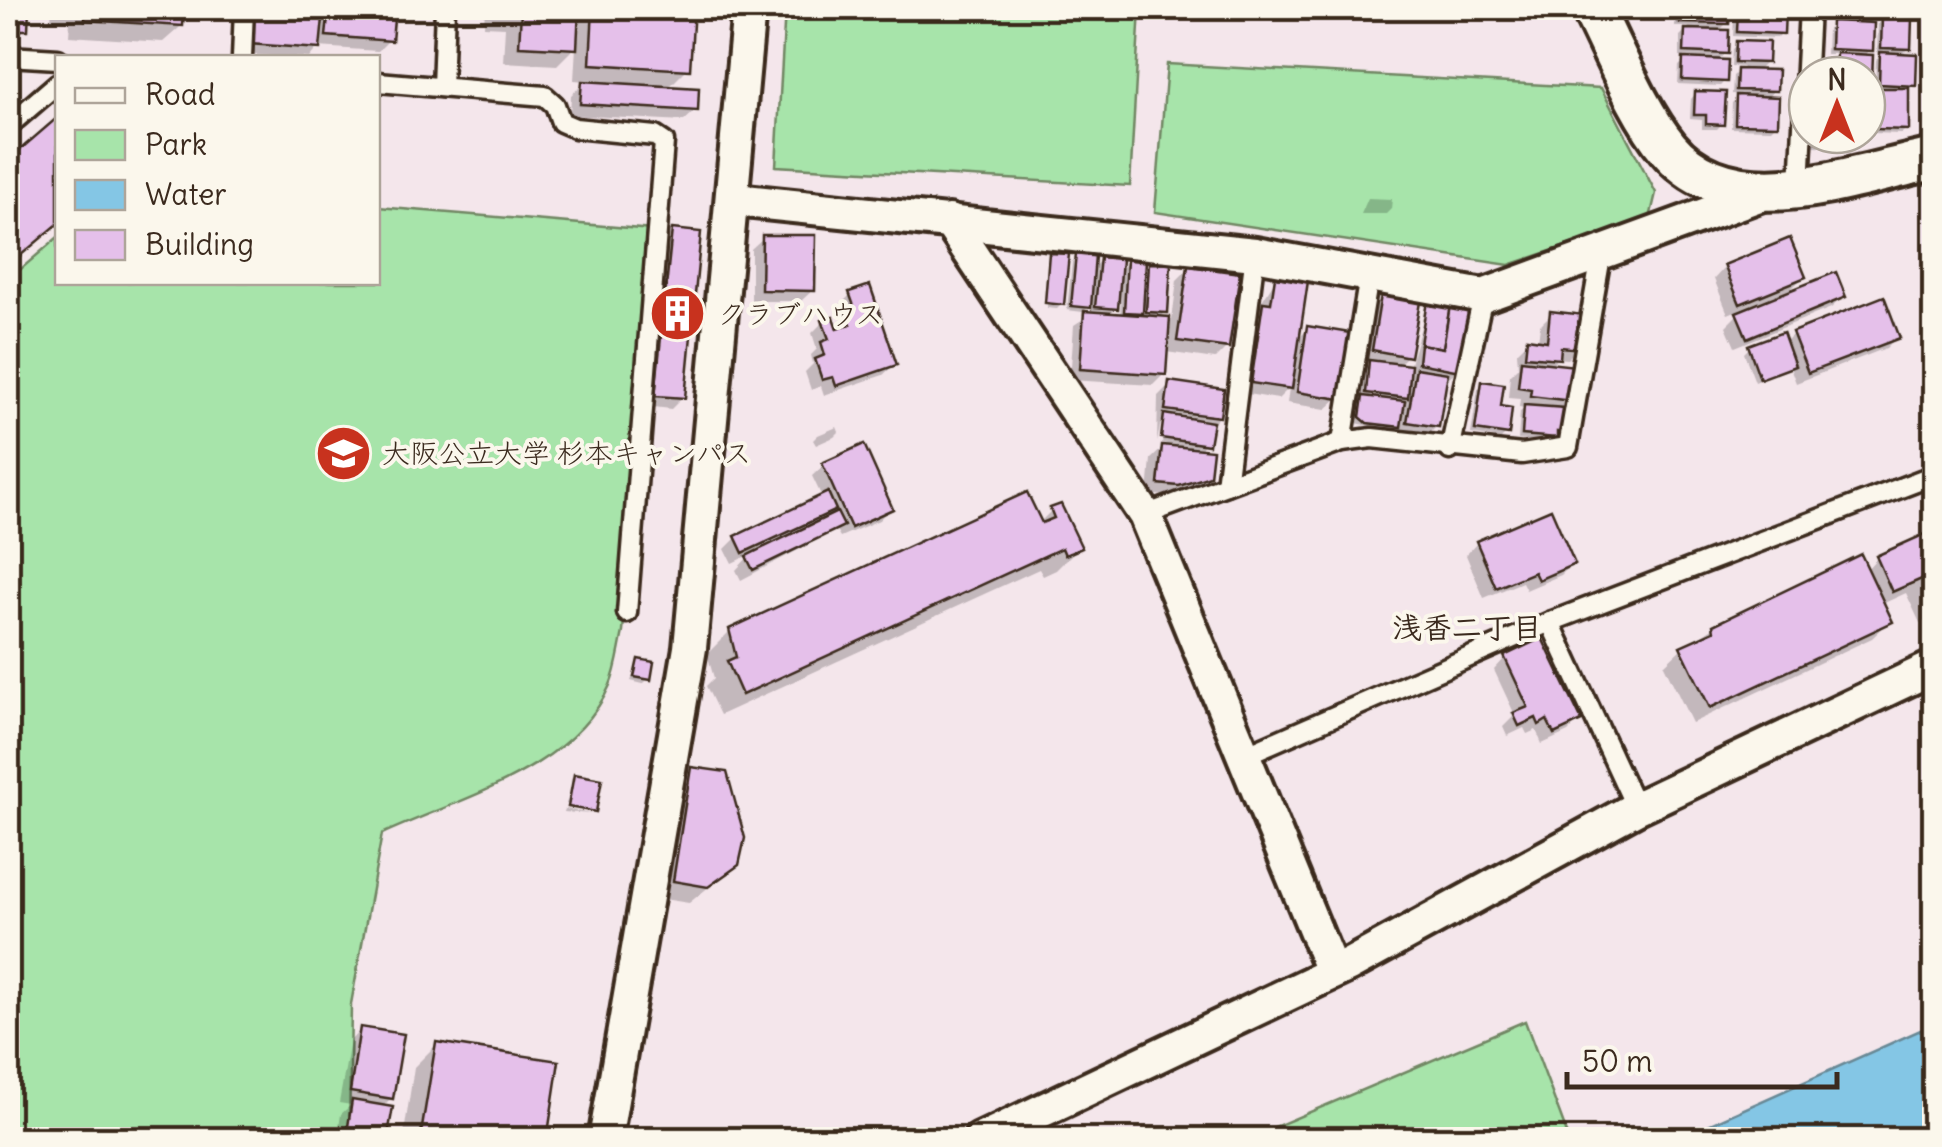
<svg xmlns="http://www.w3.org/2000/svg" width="1942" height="1147" viewBox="0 0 1942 1147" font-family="Delius,'Klee One',sans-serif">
  <rect width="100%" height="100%" fill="#f4e6eb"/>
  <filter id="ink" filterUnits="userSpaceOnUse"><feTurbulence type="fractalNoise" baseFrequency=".01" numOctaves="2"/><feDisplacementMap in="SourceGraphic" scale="20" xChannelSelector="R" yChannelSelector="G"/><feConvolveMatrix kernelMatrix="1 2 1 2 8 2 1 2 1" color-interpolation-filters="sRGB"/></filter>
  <g filter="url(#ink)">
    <g fill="#a7e4aa" stroke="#718764" stroke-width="2.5">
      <path d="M785 8H1140L1130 186 776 166Z"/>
      <path d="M1167 64 1601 88 1656 193 1650 218 1509 265 1155 212Z"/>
      <path d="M378 207 652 230 623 632C619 649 617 669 610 685 573 770 460 798 382 834L351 1004 349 1139H8V280L57 238 58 282H378Z"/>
      <path d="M1525 1021 1569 1139H1246L1251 1137Z"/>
    </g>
    <path fill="#84c6e5" stroke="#678895" stroke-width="2.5" d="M1934 1024V1139H1677Z"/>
    <g fill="#0003" fill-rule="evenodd">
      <path d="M11 8H26L25 29 20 34H10Z"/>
      <path d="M52 8H202L163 42 69 36 70 22 51 20Z"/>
      <path d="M244 8H392L390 39 378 51 318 47 309 58 239 54Z"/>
      <path d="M485 8H691L687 69 667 89 696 110 684 121 570 115 571 95 586 81 574 80 576 46 557 65 503 62 505 27 484 26Z"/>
      <path d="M1681 8 1727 23 1718 32 1725 53 1717 62 1725 81 1720 86 1678 84 1679 66 1688 57H1680V36L1689 27H1675V13Z"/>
      <path d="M1763 8H1785L1782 33 1777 38 1733 36 1734 16 1739 11 1763 12Z"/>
      <path d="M1835 8H1915L1905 20 1908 48 1900 56 1913 85 1908 90 1906 129 1901 134 1873 133 1874 108 1867 115V87H1875L1876 60 1884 52H1877L1878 24 1888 14H1875L1867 25 1870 50 1864 57 1870 80 1867 83V75H1831L1832 61 1838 54H1826L1827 29 1834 24ZM1870 88 1881 89 1870 100Z"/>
      <path d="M1737 44 1766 62 1756 72 1774 90 1766 99 1776 124 1771 129 1731 128 1732 103 1740 95 1732 94 1733 76 1743 67 1731 66 1732 49Z"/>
      <path d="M1696 93 1722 124 1717 129H1702V120L1690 119 1691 99Z"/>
      <path d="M58 120V223L8 265V163Z"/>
      <path d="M1813 135H1864L1852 138 1847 147 1813 146Z"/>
      <path d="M1368 198 1392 199 1391 209 1386 214H1361Z"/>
      <path d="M672 232 683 397 671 409 645 406 661 243Z"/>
      <path d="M763 238 813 290 801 301H751V249Z"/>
      <path d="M1050 255 1066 257 1062 304 1057 309 1047 308Z"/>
      <path d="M1077 256 1091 269 1101 260 1119 271 1128 262 1143 272 1150 265 1166 312 1159 319 1172 320 1177 280 1189 268 1227 347 1215 359 1166 352 1164 374 1153 385 1070 380 1074 325 1091 314 1092 303 1083 312 1067 310 1072 262ZM1121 303 1120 316 1108 315Z"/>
      <path d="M1725 267 1803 277 1784 296 1843 297 1831 308 1735 347 1726 326 1745 307 1728 314 1714 279Z"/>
      <path d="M1276 279 1296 341 1308 329 1338 398 1326 409 1287 403 1289 388 1278 399 1241 393 1252 316Z"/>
      <path d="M851 294 895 364 883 375 824 395 821 386 811 390 805 372 813 364 811 355 817 349 812 333 823 322 834 328 843 318 839 306Z"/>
      <path d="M1382 298 1407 356 1397 366 1409 367 1428 304 1457 369 1446 381 1437 426 1425 438 1356 423 1365 368 1371 362 1361 361 1371 309Z"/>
      <path d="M1551 314 1578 348 1567 359 1557 358 1550 366 1570 399 1559 410 1561 432 1550 442 1518 440 1520 412 1525 408 1519 407 1520 399 1508 398 1510 375 1518 367 1517 352 1528 341 1538 342 1540 325Z"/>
      <path d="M1793 334 1897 337 1886 348 1796 383 1790 367 1755 382 1744 353 1749 348 1784 343Z"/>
      <path d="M1483 383 1506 434 1501 439 1471 434 1478 389Z"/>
      <path d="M1170 384 1218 416 1200 451 1207 475 1195 487 1166 496 1148 494 1151 459 1167 444 1162 443 1166 422H1161L1157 442 1158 396Z"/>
      <path d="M837 427 839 432 834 437 816 445 813 440 818 435Z"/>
      <path d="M824 465 890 508 879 520 840 537 836 530 741 580 736 570 751 554 732 563 725 549 736 538 822 497 812 476Z"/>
      <path d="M1052 510 1079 547 1056 570 1043 576 1039 569 720 715 706 686 714 678 707 654 730 631 1039 523Z"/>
      <path d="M1934 533V617L1920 623 1906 593 1882 604 1890 621 1872 638 1692 723 1664 665 1682 648 1714 627 1866 570 1877 558Z"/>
      <path d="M1477 543 1572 564 1561 575 1526 590 1522 582 1484 598 1466 555Z"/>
      <path d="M1505 658 1579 721 1568 732 1542 744 1536 730 1527 734 1524 728 1507 736 1503 727 1515 715 1494 670Z"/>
      <path d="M639 661 648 679 643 684 631 681Z"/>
      <path d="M692 769 737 864 689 903 657 898 675 787Z"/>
      <path d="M575 777 593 809 566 804Z"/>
      <path d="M565 809 591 814 564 812Z"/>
      <path d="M361 1029 391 1098 381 1108 385 1140H337L341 1114 351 1105 339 1103 350 1041Z"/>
      <path d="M437 1044 544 1140H403L414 1067Z"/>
    </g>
    <g fill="#e5c0ea" stroke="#3b2a1e" stroke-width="2.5">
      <path d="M15 8H29L28 30H14Z"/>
      <path d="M86 8H205L184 9 183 26 85 20Z"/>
      <path d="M253 8H324L320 49 249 44Z"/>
      <path d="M329 8H395L392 41 326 36Z"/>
      <path d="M500 8H579L577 49 519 46 521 11Z"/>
      <path d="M593 8H694L690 70 590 64Z"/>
      <path d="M1679 8H1730L1729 24 1679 23Z"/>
      <path d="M1839 8H1877V19L1838 17Z"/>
      <path d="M1738 9 1785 11 1784 34 1737 32Z"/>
      <path d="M1882 17 1912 18 1911 49 1881 48Z"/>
      <path d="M1831 21 1874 23 1873 51 1830 49Z"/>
      <path d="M1685 29 1729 30 1728 54 1684 52Z"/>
      <path d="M1736 41 1769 42 1768 63 1735 62Z"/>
      <path d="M1880 52 1917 54 1916 86 1879 84Z"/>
      <path d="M1836 53 1873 55 1872 81H1867V75H1835Z"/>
      <path d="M1683 58 1728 60 1727 82 1682 80Z"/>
      <path d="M1737 69 1778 70 1777 91 1736 90Z"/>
      <path d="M582 81 699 88 698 111 580 104Z"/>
      <path d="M1878 88H1909V130L1877 129Z"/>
      <path d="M1695 91 1726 92 1724 125 1706 124V115H1694Z"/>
      <path d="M1736 95 1779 97 1778 125 1735 124Z"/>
      <path d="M58 117V224L8 266V160Z"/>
      <path d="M1817 135H1855V143L1817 142Z"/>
      <path d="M672 229 701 232 685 398 655 396Z"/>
      <path d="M762 235H816L815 291 761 290Z"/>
      <path d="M1790 238 1806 277 1740 304 1724 265Z"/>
      <path d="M1049 253 1069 254 1064 305 1045 303Z"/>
      <path d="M1076 254 1095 255 1091 308 1071 306Z"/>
      <path d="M1100 257 1122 259 1118 309 1095 307Z"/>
      <path d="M1127 259 1146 260 1143 313 1124 312Z"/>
      <path d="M1149 263 1171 264 1168 313 1146 312Z"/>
      <path d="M1188 266 1240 273 1229 348 1177 341Z"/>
      <path d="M1836 272 1846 297 1747 338 1736 312Z"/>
      <path d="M1275 277 1308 281 1292 389 1251 383 1263 302 1271 303Z"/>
      <path d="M870 285 897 365 836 386 833 377 822 380 815 359 825 355 821 342 829 339 822 320 833 317 837 329 851 324 846 312 855 309 849 292Z"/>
      <path d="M1381 295 1420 302 1410 357 1372 350Z"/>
      <path d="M1884 296 1900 338 1808 373 1792 332Z"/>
      <path d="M1427 301 1450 305 1443 348 1420 344Z"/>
      <path d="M1450 305 1463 306 1470 315 1460 371 1418 363 1420 344 1443 348Z"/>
      <path d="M1084 311 1170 317 1166 375 1080 369Z"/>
      <path d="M1550 311 1584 315 1581 349 1561 347 1560 359 1525 356 1527 338 1547 341Z"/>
      <path d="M1307 326 1350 333 1340 399 1297 392Z"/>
      <path d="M1783 332 1795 366 1760 379 1748 345Z"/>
      <path d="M1369 360 1411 365 1408 398 1366 393Z"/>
      <path d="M1521 360 1576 366 1572 401 1530 396 1531 389 1518 387Z"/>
      <path d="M1416 368 1448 373 1439 427 1407 422Z"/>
      <path d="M1169 381 1224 389 1220 417 1165 410Z"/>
      <path d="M1482 381 1504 384 1501 406 1512 408 1509 435 1475 430Z"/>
      <path d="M1363 396 1405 401 1401 427 1367 423 1360 417Z"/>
      <path d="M1524 405 1565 408 1564 433 1557 432V438L1522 435Z"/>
      <path d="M1164 414 1213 422 1209 445 1161 438Z"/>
      <path d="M864 444 893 509 851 528 822 463Z"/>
      <path d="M1162 445 1213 450 1210 476 1179 486 1158 484Z"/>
      <path d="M828 492 836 510 743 553 735 536Z"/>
      <path d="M1027 492 1042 523 1054 518 1050 508 1061 504 1082 548 1065 555 1062 548 742 695 727 661 736 657 729 629Z"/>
      <path d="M1551 509 1575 564 1538 580 1534 572 1496 588 1476 541Z"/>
      <path d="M837 512 844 526 753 570 746 556Z"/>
      <path d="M1934 530V601L1924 578 1892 592 1876 556Z"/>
      <path d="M1861 554 1893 622 1710 708 1680 646 1714 631 1713 625Z"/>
      <path d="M1542 638 1582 721 1554 734 1547 720 1539 725 1536 718 1519 726 1513 713 1528 707 1504 656Z"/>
      <path d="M638 659 654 662 651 680 634 677Z"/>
      <path d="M691 767 727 772 745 838 739 865 708 887 673 881Z"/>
      <path d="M574 774 602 779 596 812 568 807Z"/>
      <path d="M360 1027 404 1034 393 1099 350 1092Z"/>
      <path d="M436 1042 559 1061 547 1140H420Z"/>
      <path d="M352 1100 393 1107 387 1140H346Z"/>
    </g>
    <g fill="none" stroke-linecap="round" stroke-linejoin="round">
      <defs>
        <g id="service">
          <path d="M8 56 58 59"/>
          <path d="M242 58 244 8"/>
          <path d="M378 82 545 96 555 105 561 122 575 128 655 136 664 142 627 613"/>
          <path d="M442 87 445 8"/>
          <path d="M8 126 58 83"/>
          <path d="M1800 185 1809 8"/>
          <path d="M1342 442 1369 276"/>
          <path d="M1450 450 1483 296"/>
          <path d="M1226 485 1255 254"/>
          <path d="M1145 515 1342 442 1372 438 1522 454 1568 447 1601 256"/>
          <path d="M1550 622 1636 808"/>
          <path d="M1245 755 1550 622 1934 475"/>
        </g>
        <g id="minor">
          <path d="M735 200 1255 254 1483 296 1770 191"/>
          <path d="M949 221 1145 515 1332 971"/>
          <path d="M605 1140 690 648 749 8"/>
          <path d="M980 1140 1349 965 1636 808 1934 667"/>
        </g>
        <path id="tertiary" d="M1592 8C1614 51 1638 112 1668 148 1732 225 1853 175 1934 159"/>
      </defs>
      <use href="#service" stroke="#3b2a1e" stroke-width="25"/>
      <use href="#minor" stroke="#3b2a1e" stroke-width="40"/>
      <use href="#tertiary" stroke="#3b2a1e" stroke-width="48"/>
      <use href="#service" stroke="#fbf7ec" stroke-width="18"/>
      <use href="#minor" stroke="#fbf7ec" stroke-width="32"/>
      <use href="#tertiary" stroke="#fbf7ec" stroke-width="40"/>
    </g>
  </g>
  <defs>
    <symbol id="building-disc" viewBox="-11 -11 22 22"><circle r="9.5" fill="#c8321e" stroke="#fbf7ec"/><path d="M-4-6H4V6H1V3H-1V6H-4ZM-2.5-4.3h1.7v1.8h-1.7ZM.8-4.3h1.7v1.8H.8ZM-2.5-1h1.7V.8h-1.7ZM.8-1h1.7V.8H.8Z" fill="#fff"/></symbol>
    <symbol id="university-disc" viewBox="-11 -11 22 22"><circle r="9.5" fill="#c8321e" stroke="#fbf7ec"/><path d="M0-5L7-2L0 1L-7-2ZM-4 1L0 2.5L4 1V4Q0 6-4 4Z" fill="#fff"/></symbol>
  </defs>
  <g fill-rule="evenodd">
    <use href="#building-disc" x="646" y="282" width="63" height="63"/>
    <use href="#university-disc" x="312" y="422" width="63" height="63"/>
  </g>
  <g text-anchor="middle" stroke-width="8" stroke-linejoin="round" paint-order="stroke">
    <g font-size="28" fill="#3b2a1e" stroke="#fbf7ec" text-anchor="start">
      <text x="717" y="324">クラブハウス</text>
      <text x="382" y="463">大阪公立大学 杉本キャンパス</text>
    </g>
    <g font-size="30" font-weight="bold" fill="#3b2a1e" stroke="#fbf7ec">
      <text x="1467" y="638">浅香二丁目</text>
    </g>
  </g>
  <rect width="1942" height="1147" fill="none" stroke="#fbf7ec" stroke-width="40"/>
  <rect x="20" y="20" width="1902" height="1107" fill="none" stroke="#3b2a1e" stroke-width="4" filter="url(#ink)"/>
  <rect x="55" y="55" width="325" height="230" fill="#fbf7ec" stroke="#aea59a" stroke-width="2.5"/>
  <rect x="75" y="88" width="50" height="15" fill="#fbf7ec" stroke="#aea59a" stroke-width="2.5"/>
  <text x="145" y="105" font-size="30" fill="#3b2a1e">Road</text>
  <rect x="75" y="130" width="50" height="30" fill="#a7e4aa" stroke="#aea59a" stroke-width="2.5"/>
  <text x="145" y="155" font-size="30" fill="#3b2a1e">Park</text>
  <rect x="75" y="180" width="50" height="30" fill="#84c6e5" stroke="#aea59a" stroke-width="2.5"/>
  <text x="145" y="205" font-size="30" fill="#3b2a1e">Water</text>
  <rect x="75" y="230" width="50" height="30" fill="#e5c0ea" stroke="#aea59a" stroke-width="2.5"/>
  <text x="145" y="255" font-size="30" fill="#3b2a1e">Building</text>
  <g transform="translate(1837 105)"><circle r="48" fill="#fbf7ec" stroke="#aea59a" stroke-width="2.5"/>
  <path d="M0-8L18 38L0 25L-18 38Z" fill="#c8321e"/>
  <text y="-15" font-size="28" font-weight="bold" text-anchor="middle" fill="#3b2a1e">N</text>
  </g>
  <path d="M1567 1072v15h270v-15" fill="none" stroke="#3b2a1e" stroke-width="5"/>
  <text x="1582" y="1072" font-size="30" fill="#3b2a1e" stroke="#fbf7ec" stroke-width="8" paint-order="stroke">50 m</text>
</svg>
